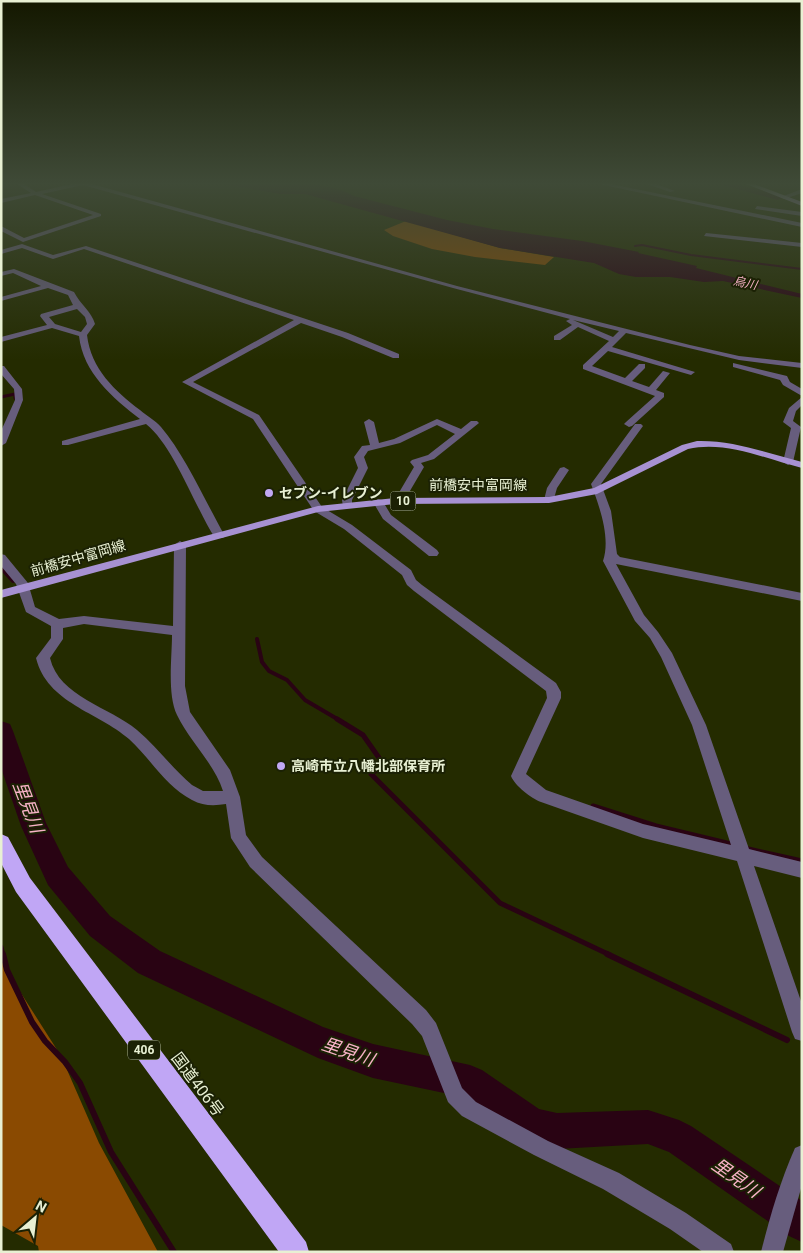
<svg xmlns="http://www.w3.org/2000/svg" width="803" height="1253" viewBox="0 0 803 1253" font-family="Roboto,'Noto Sans JP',sans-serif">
  <rect width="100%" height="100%" fill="#242b00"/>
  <g fill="#8a4a01">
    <path d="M406 221 500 248 554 257 545 265 475 257 432 249 393 236 384 230Z"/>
    <path d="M1 950 12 979 61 1056 99 1143 158 1252H39L38 1246 1 1225Z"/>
  </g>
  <path fill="#290313" d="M223 184C263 184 319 177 354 196L447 220 493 229 582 241 639 252 638 253 697 266 696 268 802 294V298L723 281 704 282 670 277H636L619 274 594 263 500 248 305 194H281Z"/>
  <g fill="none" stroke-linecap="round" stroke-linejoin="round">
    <path stroke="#290313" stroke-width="2" d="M635 246 642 245 691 255 802 269"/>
    <path stroke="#290313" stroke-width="3" d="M1 397 15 394V398"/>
    <g stroke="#290313" stroke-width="4">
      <path d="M1 568 13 581"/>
      <path d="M257 639 262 662 269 671 287 680 305 700 339 720"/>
    </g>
    <g stroke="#290313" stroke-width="5">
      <path d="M337 719 363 735 384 765 371 774 500 903 610 955"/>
      <path d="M593 806 656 826 735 845"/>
      <path d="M744 848 802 861"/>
      <path d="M1 947 3 955"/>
    </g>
    <g stroke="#290313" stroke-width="6">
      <path d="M3 954 7 970 32 1022 45 1041 65 1062 80 1083 111 1152 174 1252"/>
      <path d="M607 954 787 1040"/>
    </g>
    <g fill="#290313" fill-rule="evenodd">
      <path d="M719 184H736L781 195 783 197 778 200Z"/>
      <path d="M1 721 10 724 13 731 46 823 68 867 110 916 160 951 323 1027 373 1044 470 1065 482 1070 539 1109 557 1113 648 1110 679 1120 691 1126 802 1201V1242L789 1236 669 1152 648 1144 557 1149 531 1141 519 1136 463 1097 373 1078 318 1058 138 973 90 936 48 885 21 826 1 768Z"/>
    </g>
    <g fill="#675d7d" fill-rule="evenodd">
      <path d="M17 184H24L36 192 72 184H92L457 286 690 345 739 356 802 363V368L739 360 626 333 612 347 695 372 691 375 608 351 592 366 625 378 639 364H645V368L632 381 649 387 663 371 670 373 656 390 664 393V397L632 426 629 427 624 424 626 422 655 396 583 369V365L609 341 578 327 560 340H554V336L572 325 566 321 570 319 453 288 83 185 42 194 101 214V216L23 242 1 231V226L24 238 93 215 35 195 1 203V199L31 193ZM573 320 619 331 613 337Z"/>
      <path d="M599 184H611L802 223V227Z"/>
      <path d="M647 184H656L675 191 670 192Z"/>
      <path d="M802 189V193L784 199 781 197Z"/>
      <path d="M757 206 802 212V216L755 209Z"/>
      <path d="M706 233 802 243V247L704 236Z"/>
      <path d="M22 244 53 255 86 246 348 333 399 354V358H393L342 337 301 323 193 382 259 415 322 507 352 525 411 570 416 580 422 585 556 683 561 692V698L526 774 546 790 643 824 731 845 692 725 661 657 650 638 635 621 603 561C611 538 599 505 591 484L635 424H641L643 426 601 484 611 511 617 554 620 557 802 593V601L616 564 644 615 658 632 672 653 706 725 749 849 802 862V878L754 866 802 1004V1041L795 1039 792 1032 737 861 643 838 541 802C531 798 515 786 511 776L547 698 546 691 414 591 407 585 402 575 344 529 314 511 253 419 182 382 294 320 84 249 53 259 22 248 1 254V250Z"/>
      <path d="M14 269 74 292C80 304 92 312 95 324L87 335C91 369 115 391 140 410 147 416 155 420 161 427 185 455 206 503 225 536L223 538H215C195 507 173 445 146 424L68 445H62V441L140 419C113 398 83 373 79 336L52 328 1 342V337L47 325 40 316 41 314 73 305 68 295 48 288 1 301V297L41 286 13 273 1 276V272ZM77 309 85 317 87 324 81 332 55 324 49 317Z"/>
      <path d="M733 363 787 376 790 382 802 389V396L783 385 780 380 733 367Z"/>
      <path d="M1 366H4L22 389 23 400 6 443 1 446V431L15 400 14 389 1 374Z"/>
      <path d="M802 397V405L796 411 793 421 801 427 793 462 788 465 783 462 791 428 783 422 789 408Z"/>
      <path d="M369 419 374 422 379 443 394 439 437 419 461 429 471 421H477L479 423 434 459 421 463 424 467 404 501 399 504 394 501 414 467 410 462 412 460 428 455 455 434 437 425 400 443 368 451 364 457 368 468 352 500V505L347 508 343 507 342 500 358 468 354 457 362 446 370 445 364 422Z"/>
      <path d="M564 467 569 470 557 488 553 502H545L544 500 547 488 560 468Z"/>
      <path d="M378 499 382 500 391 515 437 550 439 553 437 556H429L383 519 373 502Z"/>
      <path d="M180 541 186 545 185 686 190 712 230 770 240 797 246 835 262 857 426 1010 436 1023 462 1088 476 1102 548 1141 619 1173 686 1213 731 1244 734 1252H703L670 1229 603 1189 534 1155 462 1116 448 1102 422 1036 412 1024 250 867 231 838 226 804C214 806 203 806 192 800 165 786 151 759 129 739 98 712 47 703 36 658L51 638V626L26 612 16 584 1 566V554L5 555 28 583 35 607 59 619 84 616 173 626 174 545ZM84 624 172 635C172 658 167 694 177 715 190 742 214 763 223 791H203L192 785C172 768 157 747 137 730 110 707 59 697 50 658L63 639V628Z"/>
      <path d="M802 1145V1185L783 1252H761C770 1216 780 1182 795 1148Z"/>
    </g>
    <g fill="#a791d2" fill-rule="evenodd">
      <path d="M746 184H754L802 202V206Z"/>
      <path d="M697 441C733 440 767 453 802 462V468C766 459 725 440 688 449L597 494 549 503 395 504 318 512 1 598V590L318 506 395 498 549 497 594 488 682 445Z"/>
    </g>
    <path fill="#c0a6f5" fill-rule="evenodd" d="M1 834 8 837 30 878 306 1242 309 1252H279L16 892 1 863Z"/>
  </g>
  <linearGradient id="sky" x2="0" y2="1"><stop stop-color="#141800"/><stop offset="0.51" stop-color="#3f4a37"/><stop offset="1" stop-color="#3f4a37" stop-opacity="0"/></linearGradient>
  <rect width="803" height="360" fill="url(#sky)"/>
  <g fill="#c1a8f3" stroke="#1b2104" stroke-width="2">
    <circle cx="269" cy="493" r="5"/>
    <circle cx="281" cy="766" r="5"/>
  </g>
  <g text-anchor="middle" stroke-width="4" stroke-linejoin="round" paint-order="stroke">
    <g font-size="12" font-style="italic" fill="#f8b2c7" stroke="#1b2104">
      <text transform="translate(745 283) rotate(12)" y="4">烏川</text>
    </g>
    <g fill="#1b2104" stroke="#aab295" stroke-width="1">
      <rect x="390.5" y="491.5" width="25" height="19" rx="4"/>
      <rect x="128" y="1040.5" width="32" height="19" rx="4"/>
    </g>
    <g font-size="12" font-weight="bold" fill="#e8f0d3">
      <text x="403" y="505">10</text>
      <text x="144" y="1054">406</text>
    </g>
    <g font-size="14" fill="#e8f0d3" stroke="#1b2104">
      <text x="478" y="490">前橋安中富岡線</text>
      <text transform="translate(78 558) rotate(-16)" y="5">前橋安中富岡線</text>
    </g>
    <g font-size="14" font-weight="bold" fill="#e8f0d3" stroke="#1b2104" text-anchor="start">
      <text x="279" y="498">セブン-イレブン</text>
      <text x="291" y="771">高崎市立八幡北部保育所</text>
    </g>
    <g font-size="16" fill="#e8f0d3" stroke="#1b2104">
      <text transform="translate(198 1084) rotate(53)" y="6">国道406号</text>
    </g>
    <g font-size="18" font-style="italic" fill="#f8b2c7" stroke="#1b2104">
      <text transform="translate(28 807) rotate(69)" y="6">里見川</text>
      <text transform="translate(348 1052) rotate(19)" y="6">里見川</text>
      <text transform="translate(736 1178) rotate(35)" y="6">里見川</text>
    </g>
  </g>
  <rect width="803" height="1253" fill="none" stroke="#e8f0d3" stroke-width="5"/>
  <g transform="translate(35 1218) rotate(28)" stroke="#1b2104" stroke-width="4" paint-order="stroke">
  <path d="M0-4L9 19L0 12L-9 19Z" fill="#e8f0d3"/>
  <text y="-8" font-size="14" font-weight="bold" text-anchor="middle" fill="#e8f0d3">N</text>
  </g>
</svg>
